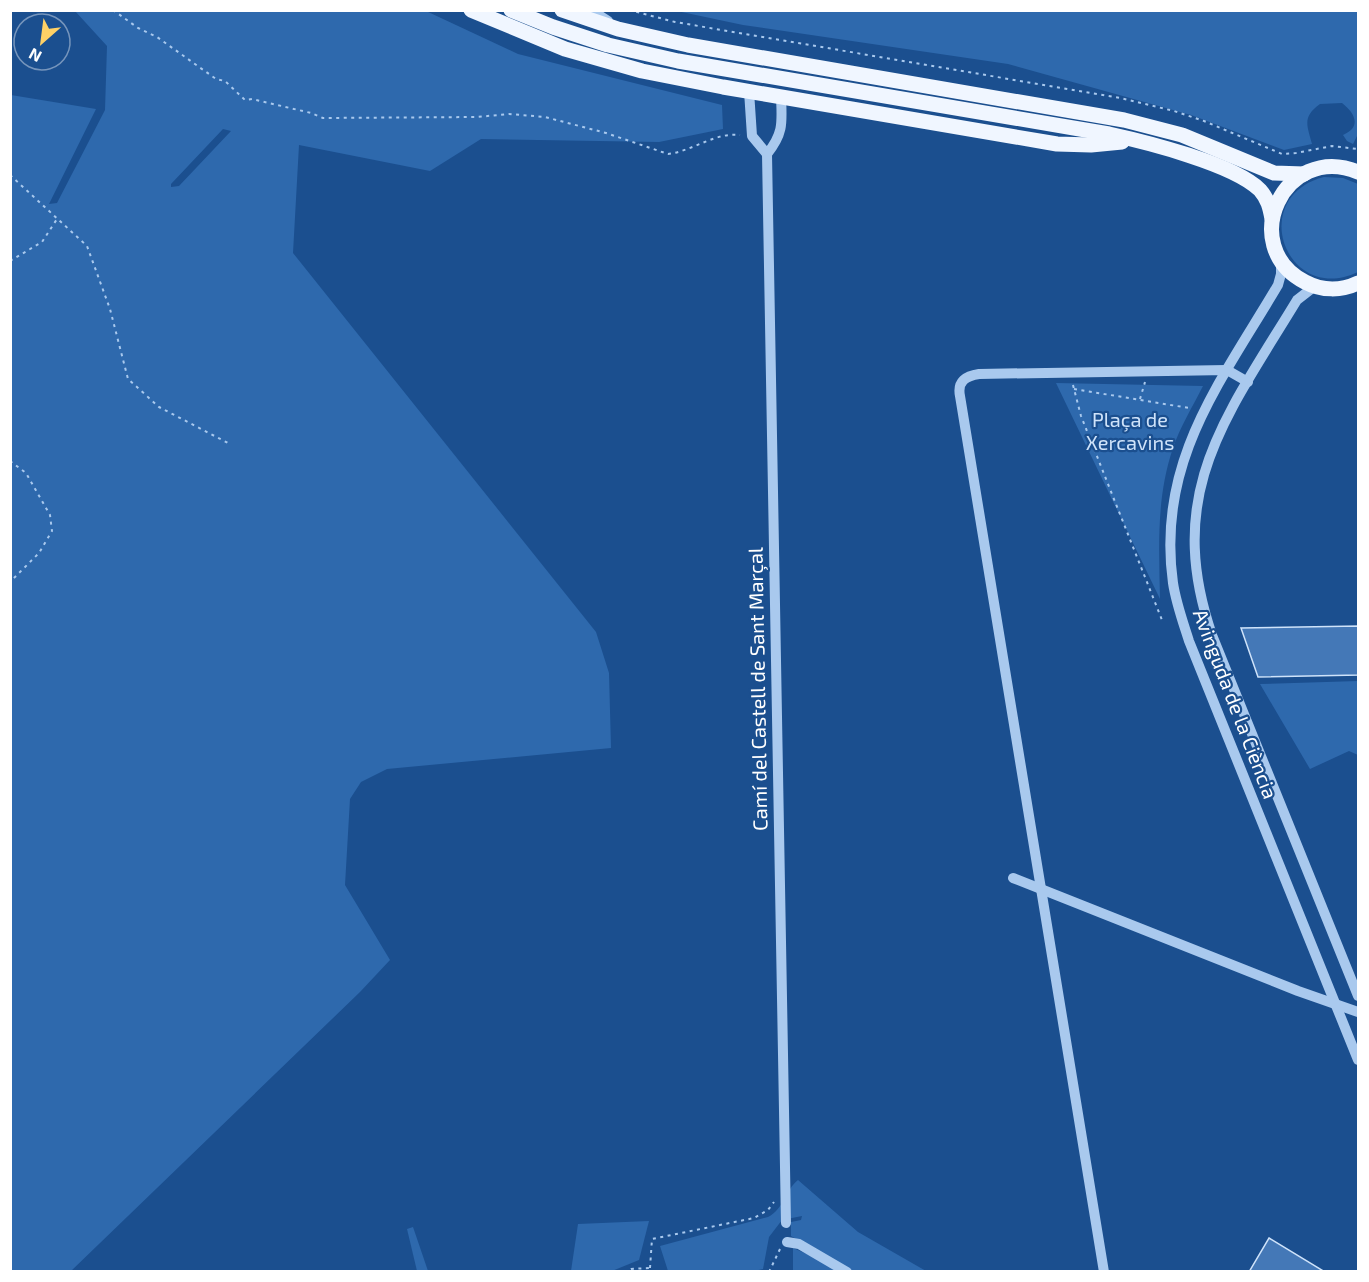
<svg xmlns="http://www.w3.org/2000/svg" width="1369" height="1282" viewBox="0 0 1369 1282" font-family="'Exo 2',sans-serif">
  <rect width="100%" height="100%" fill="#1b4f8f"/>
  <g fill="#2e69ad" fill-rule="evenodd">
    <path d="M75 11H426L518 54 722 105 723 129 659 142 481 139 430 171 299 145 293 253 596 632 609 673 611 748 387 769 361 782 350 799 345 885 390 960 360 992 71 1271H11V95L96 109 49 204 57 203 105 110 107 46ZM223 129 231 131 179 186 171 187V184Z"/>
    <path d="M677 11H1358V134L1353 144 1347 141 1343 135C1362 127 1355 113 1342 103L1320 104C1302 117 1307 125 1312 144L1284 150 1191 115 1008 64 743 25Z"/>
    <path d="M1324 177 1343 178 1358 184V272C1286 306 1246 197 1324 177Z"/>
    <path d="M1056 383 1203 386C1193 406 1180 427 1173 448 1156 498 1159 548 1160 599Z"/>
    <path d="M1358 681V755L1349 751 1310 769 1260 684Z"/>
    <path d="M798 1180 858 1232 926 1271H852L791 1236V1222L801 1220 802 1216 782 1220 769 1237 763 1269 750 1272 668 1271 660 1246 768 1217C784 1209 785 1190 798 1180Z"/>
    <path d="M649 1221 639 1260 612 1271H571L578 1224Z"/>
    <path d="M413 1227 428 1271H417L407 1229Z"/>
    <path d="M793 1248 821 1260 839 1272H793Z"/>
  </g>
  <g fill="#4478b7" stroke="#cfe3fa" stroke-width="1.5">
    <path d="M1359 626V675L1258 677 1241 628Z"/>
    <path d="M1269 1238 1325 1272H1249Z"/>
  </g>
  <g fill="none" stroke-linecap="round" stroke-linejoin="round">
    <g stroke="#a9c9ee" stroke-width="2" stroke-dasharray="3 4.5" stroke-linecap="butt">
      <path d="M113 10 138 28 157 37 216 79 225 81 245 100 252 99 311 113 323 118 477 117 509 114 545 117 606 133 668 154C693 151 715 132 740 135"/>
      <path d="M629 10 675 22 1120 98 1174 111 1204 121 1282 154 1296 153 1332 146 1358 149"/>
      <path d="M10 175 87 246 110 309 128 379 159 407 228 443"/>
      <path d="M10 261 42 242 57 219"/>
      <path d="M1073 385 1081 416 1162 620"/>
      <path d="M1074 389 1189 408"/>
      <path d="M1140 399 1145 382"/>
      <path d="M10 461 26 473 50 515 52 531 39 553 10 582"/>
      <path d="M650 1268 652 1239 754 1218 768 1210 774 1202"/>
      <path d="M624 1272 631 1269 650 1268 652 1272"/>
      <path d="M769 1272 780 1249"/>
    </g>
    <g stroke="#a9c9ee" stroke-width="10">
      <path d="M591 10 608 21"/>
      <path d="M749 91 752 136 767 154"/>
      <path d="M781 97C782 122 784 133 767 154L786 1223"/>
      <path d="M1281 261V274L1278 285C1220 383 1156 462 1173 583 1176 603 1183 622 1189 641L1358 1060"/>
      <path d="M1315 286 1297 300C1226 417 1163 492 1212 635L1358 996"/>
      <path d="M1013 878 1298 991 1358 1012"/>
      <path d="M787 1242 799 1244 847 1272"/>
      <path d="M1104 1272 960 396C957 381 966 376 979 374L1227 370 1248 382"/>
    </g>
    <g stroke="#f0f6ff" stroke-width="15">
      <path d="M471 10 565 49 642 71 723 87 1057 144 1091 145 1122 142"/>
      <path d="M511 10 553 27 608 45 678 61 1109 134C1146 142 1234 164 1260 190 1268 199 1270 208 1272 219"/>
      <path d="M562 10 618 29 688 45 1124 120 1182 135 1274 173 1304 174"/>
      <path d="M1358 172C1284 142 1236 246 1305 282 1322 291 1341 291 1358 283"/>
    </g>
  </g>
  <g text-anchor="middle" stroke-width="4.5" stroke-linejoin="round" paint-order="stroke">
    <g font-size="20" fill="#cfe3fa" stroke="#1b4f8f">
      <text x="1130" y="427">Plaça de<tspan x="1130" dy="23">Xercavins</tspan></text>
    </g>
    <g font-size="20" fill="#fff" stroke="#1b4f8f">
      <text transform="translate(758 689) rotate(-91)" y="7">Camí del Castell de Sant Marçal</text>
      <text transform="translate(1235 704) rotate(69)" y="7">Avinguda de la Ciència</text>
    </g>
  </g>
  <rect width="1369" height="1282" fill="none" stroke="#ffffff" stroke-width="24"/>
  <g transform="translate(42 42) rotate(208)"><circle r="28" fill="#1b4f8f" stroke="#7695bc" stroke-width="1.5"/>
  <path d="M0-4.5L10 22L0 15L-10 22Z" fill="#ffd166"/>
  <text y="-9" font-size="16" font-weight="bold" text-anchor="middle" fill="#ffffff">N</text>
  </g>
</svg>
